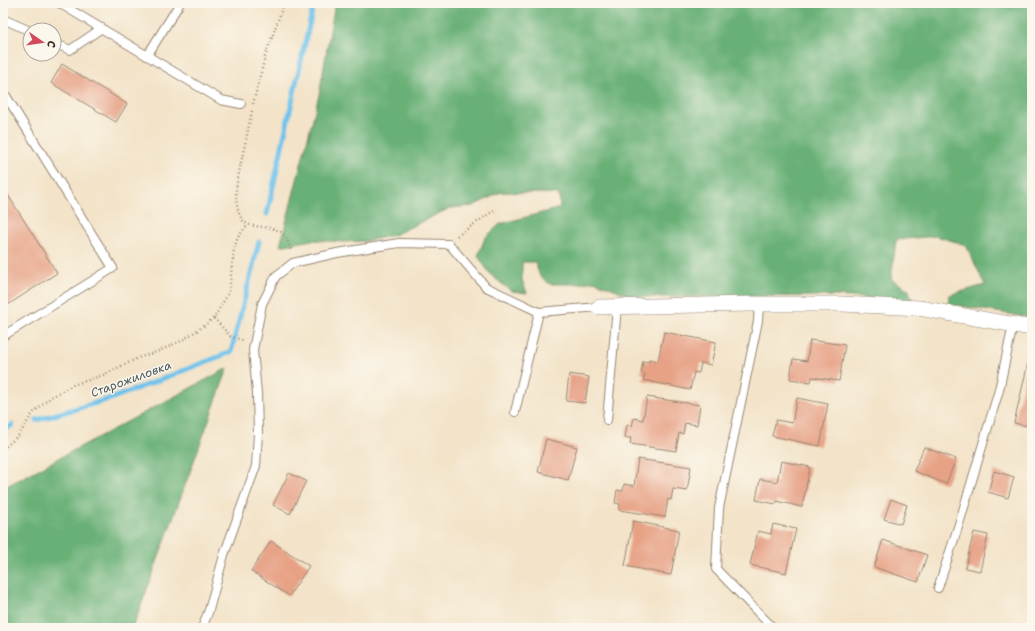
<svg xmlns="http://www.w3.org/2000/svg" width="1035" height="631" viewBox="0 0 1035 631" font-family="'Shantell Sans',sans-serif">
  <rect width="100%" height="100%" fill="#fbf7ec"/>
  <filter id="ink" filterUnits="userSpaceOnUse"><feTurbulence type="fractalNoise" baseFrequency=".025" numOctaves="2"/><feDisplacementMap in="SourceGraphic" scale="8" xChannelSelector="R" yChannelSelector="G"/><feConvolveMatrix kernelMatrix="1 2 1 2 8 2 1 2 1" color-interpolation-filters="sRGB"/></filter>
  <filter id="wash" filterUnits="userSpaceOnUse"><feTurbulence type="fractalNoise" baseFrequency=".012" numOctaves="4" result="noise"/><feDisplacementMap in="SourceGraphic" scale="16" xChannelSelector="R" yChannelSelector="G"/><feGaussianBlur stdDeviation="0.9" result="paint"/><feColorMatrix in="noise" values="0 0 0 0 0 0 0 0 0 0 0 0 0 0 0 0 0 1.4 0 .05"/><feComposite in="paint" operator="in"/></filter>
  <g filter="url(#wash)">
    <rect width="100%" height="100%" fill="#f3e3c8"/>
    <g fill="#69b077" stroke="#526d4a">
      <path d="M335 3H1032V318L949 304V295L985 285 966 245 936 236 896 240 891 279 908 289 913 301 836 296 634 297 594 281 578 284H550L540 276 535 262H522V280L527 293 511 291 491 275 478 256 485 238 500 224 560 208 559 194 501 192 473 206 450 208 396 234 368 241 343 242 312 240 280 246 319 95Z"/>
      <path d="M228 368 135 622 131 628H3V488Z"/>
    </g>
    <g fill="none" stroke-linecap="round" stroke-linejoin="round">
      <g stroke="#70c3ec" stroke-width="5">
        <path d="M267 214 314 3"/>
        <path d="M37 420 113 398 231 352 259 242"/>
        <path d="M3 431 12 425"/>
      </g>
    </g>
    <g id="blocks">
      <g fill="#e7a286">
        <path d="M62 64 127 104 116 122 51 83Z"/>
        <path d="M3 187 57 273 3 308Z"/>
        <path d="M664 332 716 342 711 365 701 363 699 373 694 372 690 390 643 380 645 374 641 373 643 361 649 362V359L658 361Z"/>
        <path d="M810 340 845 345 839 381 812 377 811 382 790 379 793 359 807 361Z"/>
        <path d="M1028 363 1032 364V427L1014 423Z"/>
        <path d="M569 374 589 377 585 403 566 401Z"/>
        <path d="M647 397 700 405 697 425 685 423 683 434 679 433 676 451 630 444 631 438H625L627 425 632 426 634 418 643 420Z"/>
        <path d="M797 398 828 404 820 446 772 436 776 420 792 423Z"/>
        <path d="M546 439 577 447 568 480 538 472Z"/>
        <path d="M924 447 956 459 946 484 914 471Z"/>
        <path d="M638 459 691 467 687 491 673 489 671 500 668 499 665 517 619 510 620 504 615 503 617 490 623 491 624 484 634 486Z"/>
        <path d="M781 461 810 467 802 507 777 501 776 504 756 500 760 479 777 482Z"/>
        <path d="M994 471 1014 477 1008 498 988 492Z"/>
        <path d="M289 473 306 481 290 514 273 505Z"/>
        <path d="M891 499 907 505 901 524 884 519Z"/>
        <path d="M633 521 679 530 671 575 625 566Z"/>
        <path d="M773 524 796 529 786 573 750 565 758 531 771 534Z"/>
        <path d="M974 532 988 535 980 571 965 568Z"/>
        <path d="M883 540 927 555 918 582 874 567Z"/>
        <path d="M271 541 309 566 289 596 251 571Z"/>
      </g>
    </g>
  </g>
  <g filter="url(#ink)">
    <use href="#blocks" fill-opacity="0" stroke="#978673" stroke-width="1"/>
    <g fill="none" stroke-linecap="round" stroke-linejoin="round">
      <defs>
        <g id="lane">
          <path d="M59 3 221 100 241 104"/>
          <path d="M3 19 30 31"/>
          <path d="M54 43 70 50 102 28"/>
          <path d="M147 56 180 3"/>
          <path d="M3 91 113 268 3 336"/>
          <path d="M759 304 758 321 719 508 716 569 773 628"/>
          <path d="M515 412 539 312"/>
          <path d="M607 420 617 307"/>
          <path d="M938 588 959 524 999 390 1013 325"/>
          <path d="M202 628 209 610 224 555 256 466 258 433 257 393 253 350 262 304 276 276 293 263 337 253 399 243 449 244 486 287 539 312 599 307"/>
        </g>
        <path id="street" d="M599 307 751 304H842L919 308 1032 328"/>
      </defs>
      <use href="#lane" stroke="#978673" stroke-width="10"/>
      <use href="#street" stroke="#978673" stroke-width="16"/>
      <g stroke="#978673" stroke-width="2.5" stroke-dasharray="1 3" stroke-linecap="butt">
        <path d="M253 104 265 57 284 3"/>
        <path d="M252 111C248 130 244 149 240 167 239 175 236 184 236 191 236 199 237 211 241 218 252 236 284 214 291 252"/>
        <path d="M457 236 496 209"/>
        <path d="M214 318 230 336 244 341"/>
        <path d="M3 449 19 435 33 413 51 397 73 385 103 375 138 358 159 351 181 341 198 330 214 318 229 292 234 249 238 237 248 224"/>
      </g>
      <use href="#lane" stroke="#fff" stroke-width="8"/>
      <use href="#street" stroke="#fff" stroke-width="15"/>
    </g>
  </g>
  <g text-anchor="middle" stroke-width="3" stroke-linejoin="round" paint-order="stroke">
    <g font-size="12" font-style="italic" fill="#4b585c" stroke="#fbf7ec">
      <text transform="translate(131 379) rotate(-20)" y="4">Старожиловка</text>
    </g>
  </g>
  <rect width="1035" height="631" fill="none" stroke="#fbf7ec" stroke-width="16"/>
  <g transform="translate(42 42) rotate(103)"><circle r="19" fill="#fbf7ec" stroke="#aea59a"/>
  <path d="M0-3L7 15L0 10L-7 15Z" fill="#d1495b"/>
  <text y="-6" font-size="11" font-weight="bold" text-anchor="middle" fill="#3b2a1e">С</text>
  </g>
</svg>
